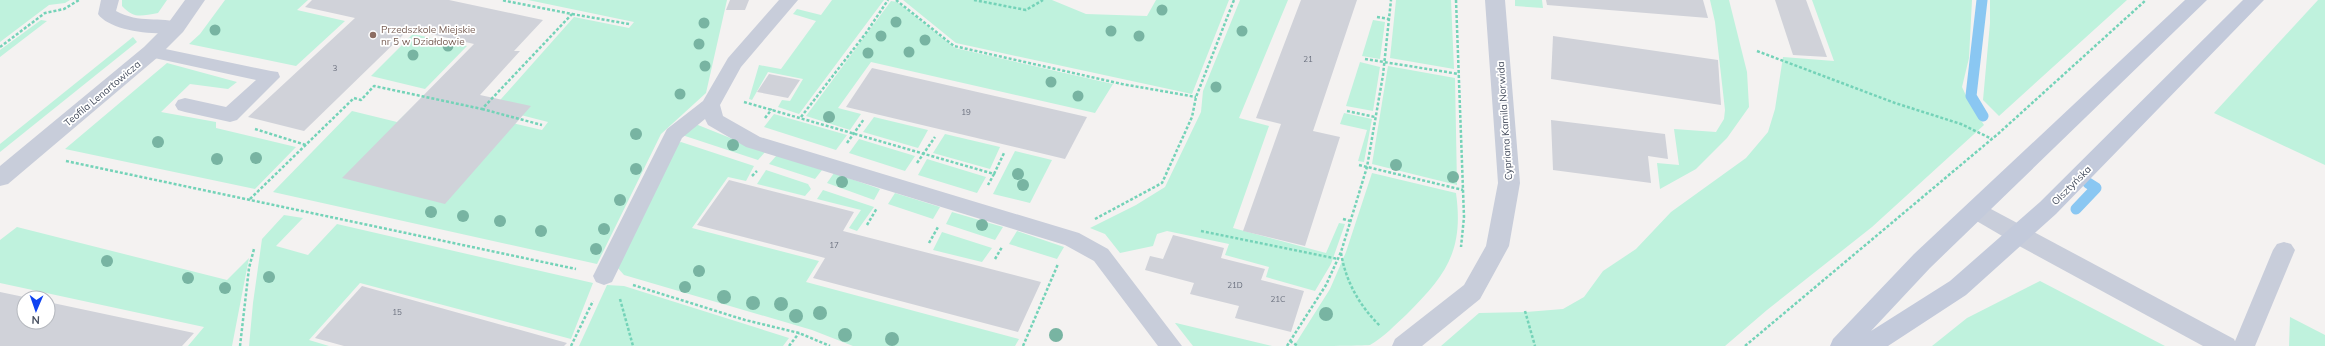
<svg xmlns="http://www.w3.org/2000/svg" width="2325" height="346" viewBox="0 0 2325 346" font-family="Mulish,sans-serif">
  <rect width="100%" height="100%" fill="#f4f2f1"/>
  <g fill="#bff2dd">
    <path d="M0 0H70L65 3 49 5 0 42Z"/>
    <path d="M122 0H167L158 13C141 16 134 19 122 6Z"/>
    <path d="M225 0H308L297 10 345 21 296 66 189 44 200 34Z"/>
    <path d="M528 0H727L706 93 661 134 597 264 273 192 352 111 397 122 419 101 542 130 548 122 493 108 574 17 629 28 634 22Z"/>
    <path d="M832 0H884L799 114 778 107 782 100 790 101 803 79 768 72 752 100 749 99 759 65 781 69 816 21 793 14 797 9 821 15Z"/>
    <path d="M903 0H1052L1086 14 1147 16 1156 0H1229L1192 94 956 43Z"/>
    <path d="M1240 0H1288L1239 118 1269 126 1233 228 1326 253 1339 223 1345 224 1331 264 1315 291 1266 277 1269 267 1225 255 1229 244 1167 231 1157 234 1153 246 1120 253 1105 234 1090 228 1136 205 1165 187 1201 112 1203 91Z"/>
    <path d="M1396 0H1451L1454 69 1390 58Z"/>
    <path d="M1515 0H1542L1543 8 1515 6Z"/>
    <path d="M1710 0H1729L1747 72 1749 107 1727 138 1696 169 1660 189 1657 163 1679 165 1674 129 1716 132 1724 119 1725 110 1715 22Z"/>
    <path d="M1812 0H1972L1969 58 1962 87 1970 104 1984 125 1872 227 1767 310 1725 346H1441L1479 313 1526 312 1563 309 1584 297 1603 271 1636 249 1671 212 1746 158 1768 132 1775 109 1783 57 1834 61Z"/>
    <path d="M1990 0H2127L1999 116 1983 100 1990 23Z"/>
    <path d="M2318 0H2325V165L2214 113Z"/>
    <path d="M891 1 897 2 955 48 1113 84 1095 113 871 62 838 108 861 114 850 130 806 116Z"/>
    <path d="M41 20 47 21 0 57V50Z"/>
    <path d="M1373 20 1385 22 1380 59 1362 56Z"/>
    <path d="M413 34 467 46 425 89 371 76Z"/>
    <path d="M133 37 137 42 0 152V144Z"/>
    <path d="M1360 62 1380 67 1373 111 1346 106Z"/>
    <path d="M167 63 237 82 228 89 190 84 161 112 216 122V128L296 147 255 189 65 149Z"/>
    <path d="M1388 66 1455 78 1457 185 1372 164Z"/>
    <path d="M1344 113 1372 119 1364 162 1358 161 1367 130 1340 124Z"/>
    <path d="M774 114 847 135 836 150 764 127Z"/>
    <path d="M874 117 928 130 918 148 863 132Z"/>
    <path d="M693 123 765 152 758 160 679 134Z"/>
    <path d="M945 134 1000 147 990 169 933 153Z"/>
    <path d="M859 139 915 156 905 171 849 153Z"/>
    <path d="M681 142 754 166 746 181 728 177 692 228 819 261 806 282 1019 339 1015 346H853L812 330 624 275 617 267 674 145Z"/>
    <path d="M1015 151 1052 160 1030 203 993 194Z"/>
    <path d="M777 155 822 170 815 179 769 164Z"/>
    <path d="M927 159 986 177 977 193 918 175Z"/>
    <path d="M766 170 808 184 811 189 805 196 757 184Z"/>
    <path d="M834 173 880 189 874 200 827 183Z"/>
    <path d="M1372 173 1456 193C1464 251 1446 275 1407 314 1396 324 1383 338 1370 345 1362 346 1307 346 1294 346L1330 289 1346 252Z"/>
    <path d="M823 190 874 207 857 231 849 228 861 210 817 199Z"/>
    <path d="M895 193 940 207 933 219 888 204Z"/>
    <path d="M952 212 1003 227 995 240 946 224Z"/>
    <path d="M284 215 303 218 276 246 308 255 337 224 593 283 571 339 360 283 309 340 329 346H249L253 303 262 239Z"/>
    <path d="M17 227 227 280 249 258 232 346H188L204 327 0 283V240Z"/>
    <path d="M1017 231 1064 247 1057 259 1009 244Z"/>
    <path d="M942 232 992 248 982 262 933 250Z"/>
    <path d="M2040 281 2165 346H1932L1967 318Z"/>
    <path d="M607 285 624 286 789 338 783 346H579Z"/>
    <path d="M2290 317 2325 335V346H2289Z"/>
    <path d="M1175 323H1176L1272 346H1193Z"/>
  </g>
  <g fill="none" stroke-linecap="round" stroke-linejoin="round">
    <g stroke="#8ac7f2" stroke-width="11">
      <path d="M1982 0 1971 96 1983 116"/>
      <path d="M2076 209 2096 188 2088 183"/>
    </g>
  </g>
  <g fill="#d0d2d9">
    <path d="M312 0H449L543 20 514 51H520L480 95 531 106 445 204 342 178 474 44 409 29 304 131 248 117 355 18 305 7Z"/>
    <path d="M730 0H749L745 10H726Z"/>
    <path d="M1301 0H1357L1313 131 1340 137 1305 246 1243 231 1281 124 1256 118Z"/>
    <path d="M1546 0H1703L1708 18 1547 5Z"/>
    <path d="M1775 0H1806L1827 57 1793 55Z"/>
    <path d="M1553 36 1718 60 1721 105 1551 79Z"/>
    <path d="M872 68 1087 117 1065 159 846 107Z"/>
    <path d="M769 74 800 80 788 98 757 92Z"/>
    <path d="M1551 120 1665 134 1668 159 1648 156 1651 183 1553 170Z"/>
    <path d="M729 180 854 212 843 231 1041 282 1018 332 813 278 825 258 697 225Z"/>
    <path d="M1173 235 1224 248 1221 258 1265 269 1261 280 1304 291 1291 332 1235 318 1239 306 1190 294 1194 283 1145 270 1150 256 1163 259Z"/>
    <path d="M362 286 567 343 564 346H344L315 338Z"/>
    <path d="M0 292 24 297V322H48V302L194 333 182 346H0Z"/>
  </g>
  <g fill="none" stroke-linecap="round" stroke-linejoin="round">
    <g stroke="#74d3b8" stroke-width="2.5" stroke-dasharray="3 2" stroke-linecap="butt">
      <path d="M896 0 954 46 1122 84 1196 97"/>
      <path d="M974 0 1026 10 1043 0"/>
      <path d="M1456 0 1464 217 1461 247"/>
      <path d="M572 14 629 24"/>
      <path d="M1377 17 1389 19"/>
      <path d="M0 47 45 13 64 9 79 0"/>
      <path d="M1757 51 1895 103 1961 124 1992 139"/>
      <path d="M1365 59 1459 74"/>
      <path d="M744 102 994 174 988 185"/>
      <path d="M482 109 542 125"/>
      <path d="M1347 111 1375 117"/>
      <path d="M801 117 866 33 888 0"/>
      <path d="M765 118 772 109"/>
      <path d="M255 129 306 145"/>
      <path d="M847 143 864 119"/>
      <path d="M66 161 576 269"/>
      <path d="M917 163 935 137"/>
      <path d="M1359 165 1463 190"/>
      <path d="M994 174 1004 153"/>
      <path d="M752 176 757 171"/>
      <path d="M250 199 354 98 361 100 374 86 482 109 572 14 501 0"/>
      <path d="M1095 219 1162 183 1192 117 1196 97 1234 0"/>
      <path d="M1343 219 1350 221"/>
      <path d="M867 225 877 208"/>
      <path d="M1201 231 1338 259"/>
      <path d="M929 243 938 227"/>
      <path d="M1341 253C1346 282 1359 305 1380 326"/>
      <path d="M995 259 1002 247"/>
      <path d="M633 285 745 320 799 333 830 346"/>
      <path d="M620 299 633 346"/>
      <path d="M1525 311 1535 346"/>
      <path d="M1290 341 1298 346"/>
      <path d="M240 346 249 268 254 249"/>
      <path d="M571 346 593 301"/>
      <path d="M789 346 799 333"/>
      <path d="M1023 346 1058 264"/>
      <path d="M1287 346 1326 285 1341 252 1367 167 1383 75 1391 0"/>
      <path d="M1745 346 1999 133 2146 0"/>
    </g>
    <g fill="#c8cdda" fill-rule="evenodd">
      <path d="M101 0H119L116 11C140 24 159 16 182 23L185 27 182 31C163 37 110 32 98 14Z"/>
      <path d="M779 0H798L741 67 720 105 723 116 760 137 1079 233 1108 249 1182 346H1158L1094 261 1065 245 746 147 708 125 705 119 682 138 612 282 604 285 596 282 593 276 667 129 703 101 728 58Z"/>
      <path d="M151 46 271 71 278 72 280 77 237 120 230 122 185 112 178 110 175 105 178 100 185 98 226 107 256 80 145 56 142 52 145 48Z"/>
      <path d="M2284 242 2291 244 2295 250 2255 346H2233L2273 250 2277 244Z"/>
    </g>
    <g fill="#c8cdda" fill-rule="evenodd">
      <path d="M185 0H205L183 32 158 57 8 184 0 186V166L144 47 169 22Z"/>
      <path d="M1485 0H1505L1520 183 1509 246 1480 299 1422 346H1392L1395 339 1464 285 1486 246 1498 183Z"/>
      <path d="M1976 201 2234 339 2237 346H2203L2021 247 1968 216 1965 210 1968 204Z"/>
    </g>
    <path fill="#c3cadb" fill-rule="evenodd" d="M2185 0H2207L1930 268 1871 331 1950 281 2040 202 2243 0H2264L2056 214 1966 295 1888 346H1830L1833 339 1914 254Z"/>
  </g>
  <g fill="#78b4a2">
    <circle cx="1162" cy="10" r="5.5"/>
    <circle cx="896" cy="22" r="5.5"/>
    <circle cx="704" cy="23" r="5.5"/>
    <circle cx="215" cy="30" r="5.5"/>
    <circle cx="1111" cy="31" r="5.5"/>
    <circle cx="1242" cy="31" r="5.5"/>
    <circle cx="881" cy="36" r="5.5"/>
    <circle cx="1139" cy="36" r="5.5"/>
    <circle cx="925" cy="40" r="5.5"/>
    <circle cx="699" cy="44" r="5.5"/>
    <circle cx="448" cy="46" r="5.5"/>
    <circle cx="909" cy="52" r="5.5"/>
    <circle cx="868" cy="53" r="5.5"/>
    <circle cx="413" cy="55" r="5.5"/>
    <circle cx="705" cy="66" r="5.5"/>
    <circle cx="1051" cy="82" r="5.5"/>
    <circle cx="1216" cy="87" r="5.5"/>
    <circle cx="680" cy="94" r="5.5"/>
    <circle cx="1078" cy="96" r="5.5"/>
    <circle cx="829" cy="117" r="6"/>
    <circle cx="636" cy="134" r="6"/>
    <circle cx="158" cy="142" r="6"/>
    <circle cx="733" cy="145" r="6"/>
    <circle cx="256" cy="158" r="6"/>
    <circle cx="217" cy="159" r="6"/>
    <circle cx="1396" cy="165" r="6"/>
    <circle cx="636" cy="169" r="6"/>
    <circle cx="1018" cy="174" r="6"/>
    <circle cx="1453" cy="177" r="6"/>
    <circle cx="842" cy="182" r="6"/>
    <circle cx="1023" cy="185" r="6"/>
    <circle cx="620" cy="200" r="6"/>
    <circle cx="431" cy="212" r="6"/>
    <circle cx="463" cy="216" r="6"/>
    <circle cx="500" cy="221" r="6"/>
    <circle cx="982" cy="225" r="6"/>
    <circle cx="604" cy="229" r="6"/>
    <circle cx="541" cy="231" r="6"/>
    <circle cx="596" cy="249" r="6"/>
    <circle cx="107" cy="261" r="6"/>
    <circle cx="699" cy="271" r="6"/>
    <circle cx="269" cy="277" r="6"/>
    <circle cx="188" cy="278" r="6"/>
    <circle cx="685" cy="287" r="6"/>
    <circle cx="225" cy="288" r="6"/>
    <circle cx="724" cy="297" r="7"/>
    <circle cx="753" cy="303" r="7"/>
    <circle cx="781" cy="304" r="7"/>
    <circle cx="820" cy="313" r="7"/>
    <circle cx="1326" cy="314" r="7"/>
    <circle cx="796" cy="316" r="7"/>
    <circle cx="845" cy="335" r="7"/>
    <circle cx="1056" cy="335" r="7"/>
    <circle cx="892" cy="339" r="7"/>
  </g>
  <circle fill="#8d6e63" stroke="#fff" stroke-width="1.5" cx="373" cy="35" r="4"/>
  <g text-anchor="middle" stroke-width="3.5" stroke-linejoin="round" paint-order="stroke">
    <g font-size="8" fill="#6a707e">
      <text x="1308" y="62">21</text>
      <text x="335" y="71">3</text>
      <text x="966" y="115">19</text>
      <text x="834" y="248">17</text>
      <text x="1235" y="288">21D</text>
      <text x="1278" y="302">21C</text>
      <text x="397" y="315">15</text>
    </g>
    <g font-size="10" fill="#785e54" stroke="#fff" text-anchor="start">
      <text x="381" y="33">Przedszkole Miejskie<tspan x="381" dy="12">nr 5 w Działdowie</tspan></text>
    </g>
    <g font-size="10" fill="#485060" stroke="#fff">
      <text transform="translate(102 93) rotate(-40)" y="4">Teofila Lenartowicza</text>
      <text transform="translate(1504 121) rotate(-94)" y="4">Cypriana Kamila Norwida</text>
      <text transform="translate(2071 185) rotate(-45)" y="4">Olsztyńska</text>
    </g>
  </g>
  <g transform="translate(36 310) rotate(182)"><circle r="19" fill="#ffffff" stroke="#b6b9bf"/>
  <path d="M0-3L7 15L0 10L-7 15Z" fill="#0f43f1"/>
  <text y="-6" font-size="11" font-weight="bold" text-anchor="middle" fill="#485060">N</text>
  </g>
</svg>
